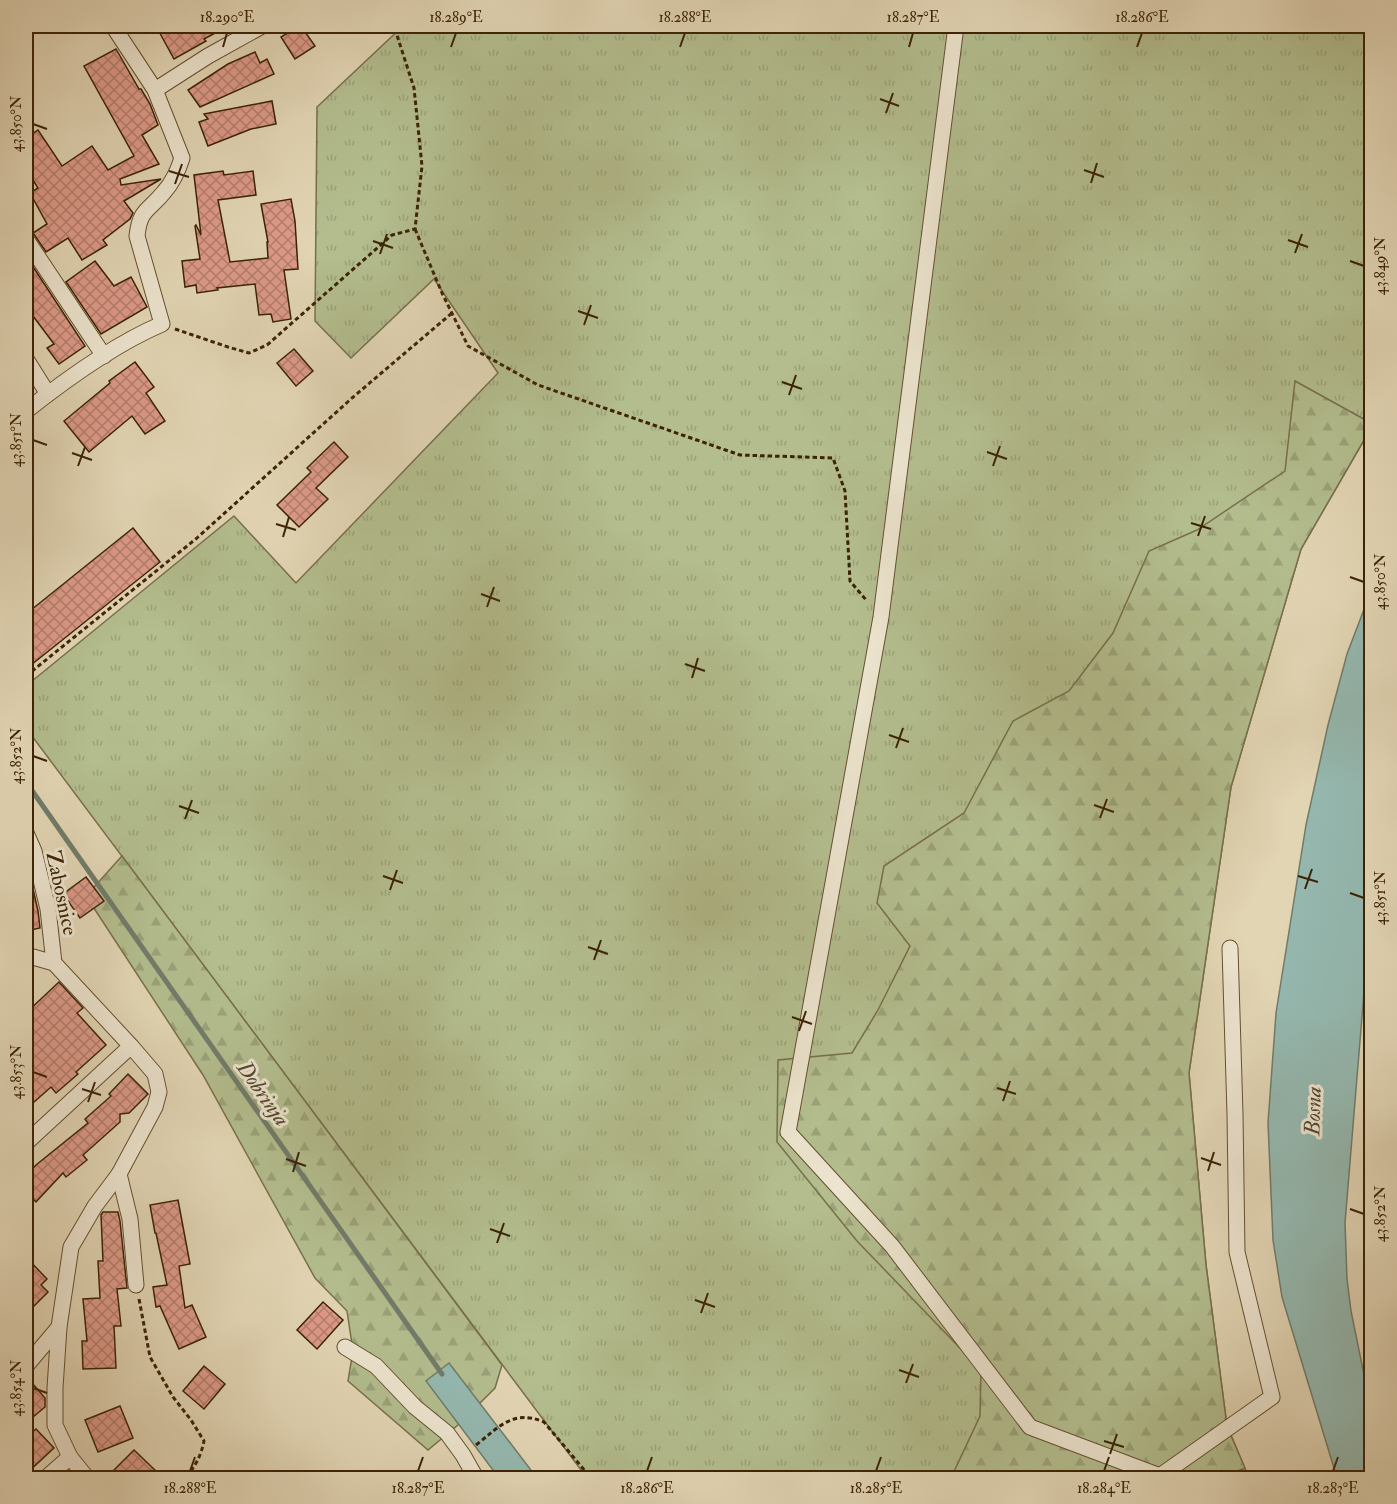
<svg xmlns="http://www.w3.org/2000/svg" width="1397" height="1504" viewBox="0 0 1397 1504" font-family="'IM FELL Double Pica',serif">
  <defs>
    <pattern id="grass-tufts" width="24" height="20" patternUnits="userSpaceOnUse" patternTransform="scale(1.5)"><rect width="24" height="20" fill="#b3bd8e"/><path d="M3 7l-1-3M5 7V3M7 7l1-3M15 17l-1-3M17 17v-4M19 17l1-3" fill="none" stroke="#9ba279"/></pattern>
    <pattern id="forest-firs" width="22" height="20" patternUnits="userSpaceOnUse" patternTransform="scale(1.5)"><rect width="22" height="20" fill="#b3bd8e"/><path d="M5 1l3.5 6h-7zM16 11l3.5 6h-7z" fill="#9ba279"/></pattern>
    <pattern id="building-cross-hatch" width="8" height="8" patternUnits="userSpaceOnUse" patternTransform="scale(1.5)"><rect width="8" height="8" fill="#dd9a88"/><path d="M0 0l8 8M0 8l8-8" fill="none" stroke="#b47d6d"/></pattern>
  </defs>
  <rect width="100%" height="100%" fill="#e2d5b4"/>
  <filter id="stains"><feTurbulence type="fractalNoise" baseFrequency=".00333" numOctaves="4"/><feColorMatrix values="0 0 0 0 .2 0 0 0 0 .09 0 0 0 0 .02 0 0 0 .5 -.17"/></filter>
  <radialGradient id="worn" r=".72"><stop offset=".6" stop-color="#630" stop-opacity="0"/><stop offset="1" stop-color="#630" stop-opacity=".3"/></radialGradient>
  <path fill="url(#grass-tufts)" stroke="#78704a" stroke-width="1.5" d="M403 26H1371V428L1301 549 1231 787 1189 1073 1206 1265 1227 1426 1249 1478H587L26 728V686L234 516 296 583 498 373 434 279 351 358 315 321 317 107Z"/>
  <g fill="url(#forest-firs)" stroke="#78704a" stroke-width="1.5">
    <path d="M1295 381 1371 423V428L1301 549 1231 787 1189 1073 1206 1265 1227 1426 1245 1468 1221 1478H951L980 1416 981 1370 857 1241 777 1142 778 1060 852 1053 878 1010 910 946 877 903 884 866 964 813 1013 721 1069 691 1113 633 1149 551 1197 530 1285 471Z"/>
    <path d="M122 856 502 1365 495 1388 458 1425 428 1450 348 1381 353 1351 347 1311 315 1278 203 1075 86 896Z"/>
  </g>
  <g fill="#95b8af" stroke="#717c6b" stroke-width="1.5">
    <path d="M1371 591 1372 867 1368 901 1366 968 1345 1223 1347 1279 1351 1311 1371 1409 1372 1478H1337L1282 1297 1273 1240 1268 1123 1276 1013 1306 825 1328 725 1347 654Z"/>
    <path d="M449 1363 537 1478H499L426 1381Z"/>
  </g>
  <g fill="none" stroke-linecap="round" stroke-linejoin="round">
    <path stroke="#717c6b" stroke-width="5" d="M26 782 442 1374"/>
  </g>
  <g fill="url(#building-cross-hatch)" stroke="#3c2306" stroke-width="1.5">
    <path d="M156 26H228L204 39 206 41 174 59Z"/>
    <path d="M299 26H301L315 46 295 59 281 37Z"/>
    <path d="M116 49 139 89H141L150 104 158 125 142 135 159 164 120 179 121 185 161 179 124 201 133 213 130 219 103 240 107 245 82 260 68 238 46 252 33 233 47 224 30 193 38 188 26 169V138L38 130 62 166 92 146 108 170 134 156 84 66Z"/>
    <path d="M255 52 260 63 267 59 274 74 200 107 188 90 228 64Z"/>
    <path d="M272 101 276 124 251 129 208 146 199 122 208 119 204 114Z"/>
    <path d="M223 171 224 175 253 171 256 195 218 200 230 262 268 258 267 242H268L261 204 291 199 295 221 298 269 284 270 291 319 273 322 271 314 259 315 255 284 217 288 218 290 197 293 196 285 185 287 182 261 200 259 195 226 196 225 201 235 194 175Z"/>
    <path d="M26 256 85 346 59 364 47 348 54 344 33 316 31 318 26 310Z"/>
    <path d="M95 261 114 286 131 277 147 307 101 334 66 282Z"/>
    <path d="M294 349 313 371 296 386 277 363Z"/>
    <path d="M135 362 154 387 146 393 165 421 145 434 132 416 89 452 64 421 110 383 109 381Z"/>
    <path d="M334 442 348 457 316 488 328 499 299 527 277 505 311 472 307 468Z"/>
    <path d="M133 528 160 562 26 669V614Z"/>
    <path d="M26 867H28L38 911 40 928 26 931Z"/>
    <path d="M86 877 104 901 80 918 63 894Z"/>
    <path d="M59 982 83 1008 77 1013 106 1045 76 1072 78 1074 56 1093 51 1087 26 1109V1013Z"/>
    <path d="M128 1074 148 1094 129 1113 120 1114V1122L83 1155 87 1160 66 1177 63 1173 36 1202 26 1192V1176L36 1165 88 1123 85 1119 111 1096 109 1094Z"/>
    <path d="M178 1200 190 1264 179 1266 185 1308 192 1305 206 1337 179 1349 160 1306 156 1307 153 1287 167 1285 156 1233H155L150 1205Z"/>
    <path d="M103 1212H118L120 1221 127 1288 117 1289 121 1326H114L116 1368 83 1369 82 1341H87L83 1299 100 1298 98 1261H103L101 1215Z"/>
    <path d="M26 1257 47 1279 41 1285 48 1292 26 1314Z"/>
    <path d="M323 1302 343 1320 317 1349 297 1330Z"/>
    <path d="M204 1366 225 1384 204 1409 183 1391Z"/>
    <path d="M26 1376 45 1398V1407L26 1423Z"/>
    <path d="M120 1406 133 1438 98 1452 85 1420Z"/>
    <path d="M36 1429 54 1448 26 1474V1438Z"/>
    <path d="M134 1450 156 1471 149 1479H122L114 1470Z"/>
  </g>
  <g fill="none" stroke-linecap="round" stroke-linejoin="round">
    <defs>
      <g id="minor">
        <path d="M956 26 881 617 788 1132 892 1246 1030 1427 1160 1476 1272 1397 1237 1252 1235 1114 1230 948"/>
        <path d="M155 90 208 56 262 26"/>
        <path d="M26 239 104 356"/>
        <path d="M26 359 48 394"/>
        <path d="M26 411C64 381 117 343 162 324L137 236C140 208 149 211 164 192 173 182 178 171 182 158L155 90 113 26"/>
        <path d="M26 833 34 851 48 909 54 963 131 1046 155 1074 159 1092 155 1107 119 1174 95 1206 71 1247 59 1327 55 1388V1425L70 1457 87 1478"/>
        <path d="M26 955 54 963"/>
        <path d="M26 1143 131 1046"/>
        <path d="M119 1174 130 1219 136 1285"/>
        <path d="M345 1347 376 1366 415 1407 447 1433 463 1455 476 1478"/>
        <path d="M26 1366 59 1327"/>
        <path d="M46 1478 70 1457"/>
      </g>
    </defs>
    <use href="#minor" stroke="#665032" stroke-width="17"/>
    <g stroke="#3c2306" stroke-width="3" stroke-dasharray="4.5 3" stroke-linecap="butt">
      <path d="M415 229 442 293 468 346 538 385 740 455 833 458 845 491 850 581 867 601"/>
      <path d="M175 329 228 347 249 353 267 345 392 235 415 229 422 166 414 88 394 26"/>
      <path d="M26 676 197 538 352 398 452 313"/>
      <path d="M139 1299 150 1357 173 1397 191 1420 204 1441C201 1456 195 1467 185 1478"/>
      <path d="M476 1445C499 1427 513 1409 544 1422L591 1478"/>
    </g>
    <use href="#minor" stroke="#ece4ce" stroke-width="15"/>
  </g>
  <path fill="none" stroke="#3c2306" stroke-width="2" d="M223 47 227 33M451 47 456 33M680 47 685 33M909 47 913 33M1137 47 1142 33M880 99 899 106M886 113 893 93M33 124 47 129M1084 170 1104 177M169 171 189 177M1091 183 1097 163M175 184 182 164M1288 240 1308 247M373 241 393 248M1295 253 1302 234M380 254 387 234M1350 261 1364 266M578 311 598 318M584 325 591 305M782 382 802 389M789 395 796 375M33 440 47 445M987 452 1007 459M72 453 92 460M78 466 85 447M993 466 1000 446M1191 523 1211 529M276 524 296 530M1198 536 1205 516M283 537 289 517M1350 577 1364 582M481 594 500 601M487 607 494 587M685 664 705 671M692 678 698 658M889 735 909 742M896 748 903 728M33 756 47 761M1094 805 1114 812M179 806 199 813M1100 818 1107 799M185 819 192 800M383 876 403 883M1298 876 1318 882M1305 889 1312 869M390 890 397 870M1350 893 1364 898M588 947 608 954M594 960 601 940M792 1017 812 1024M799 1031 806 1011M33 1072 47 1077M997 1088 1016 1094M82 1089 101 1095M1003 1101 1010 1081M88 1102 95 1082M1201 1158 1221 1165M286 1159 306 1166M1208 1171 1214 1152M293 1172 299 1152M1350 1209 1364 1214M490 1229 510 1236M497 1243 504 1223M695 1300 715 1307M701 1313 708 1293M899 1370 919 1377M906 1383 913 1364M33 1388 47 1393M1104 1441 1124 1447M1110 1454 1117 1434M190 1471 195 1457M418 1471 423 1457M647 1471 652 1457M876 1471 881 1457M1104 1471 1109 1457M1333 1471 1338 1457"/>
  <g text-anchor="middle" stroke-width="6" stroke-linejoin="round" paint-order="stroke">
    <g font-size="21" fill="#3c2306" stroke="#ece4ce">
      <text transform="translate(62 893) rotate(78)" y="7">Zabosnice</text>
    </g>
    <g font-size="22" font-style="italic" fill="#524830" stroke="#ece4ce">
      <text transform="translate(264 1093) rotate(55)" y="8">Dobrinja</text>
      <text transform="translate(1312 1111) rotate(-88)" y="8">Bosna</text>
    </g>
  </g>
  <rect width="1397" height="1504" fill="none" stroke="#e2d5b4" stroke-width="66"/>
  <rect x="33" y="33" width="1331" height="1438" fill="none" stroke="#3c2306" stroke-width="2"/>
  <g font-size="15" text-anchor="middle" fill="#3c2306">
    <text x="227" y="22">18.290°E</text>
    <text x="456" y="22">18.289°E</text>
    <text x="685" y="22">18.288°E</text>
    <text x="913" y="22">18.287°E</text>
    <text x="1142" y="22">18.286°E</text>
    <text transform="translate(16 124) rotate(-90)" y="5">43.850°N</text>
    <text transform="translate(1380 266) rotate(-90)" y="5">43.849°N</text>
    <text transform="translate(16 440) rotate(-90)" y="5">43.851°N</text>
    <text transform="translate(1380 582) rotate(-90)" y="5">43.850°N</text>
    <text transform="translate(16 756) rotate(-90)" y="5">43.852°N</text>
    <text transform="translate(1380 898) rotate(-90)" y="5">43.851°N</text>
    <text transform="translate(16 1072) rotate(-90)" y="5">43.853°N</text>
    <text transform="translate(1380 1214) rotate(-90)" y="5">43.852°N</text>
    <text transform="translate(16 1388) rotate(-90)" y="5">43.854°N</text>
    <text x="190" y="1493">18.288°E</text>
    <text x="418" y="1493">18.287°E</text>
    <text x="647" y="1493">18.286°E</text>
    <text x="876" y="1493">18.285°E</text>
    <text x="1104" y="1493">18.284°E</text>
    <text x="1333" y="1493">18.283°E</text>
  </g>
  <rect width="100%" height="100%" filter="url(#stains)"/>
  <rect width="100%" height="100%" fill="url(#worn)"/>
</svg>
